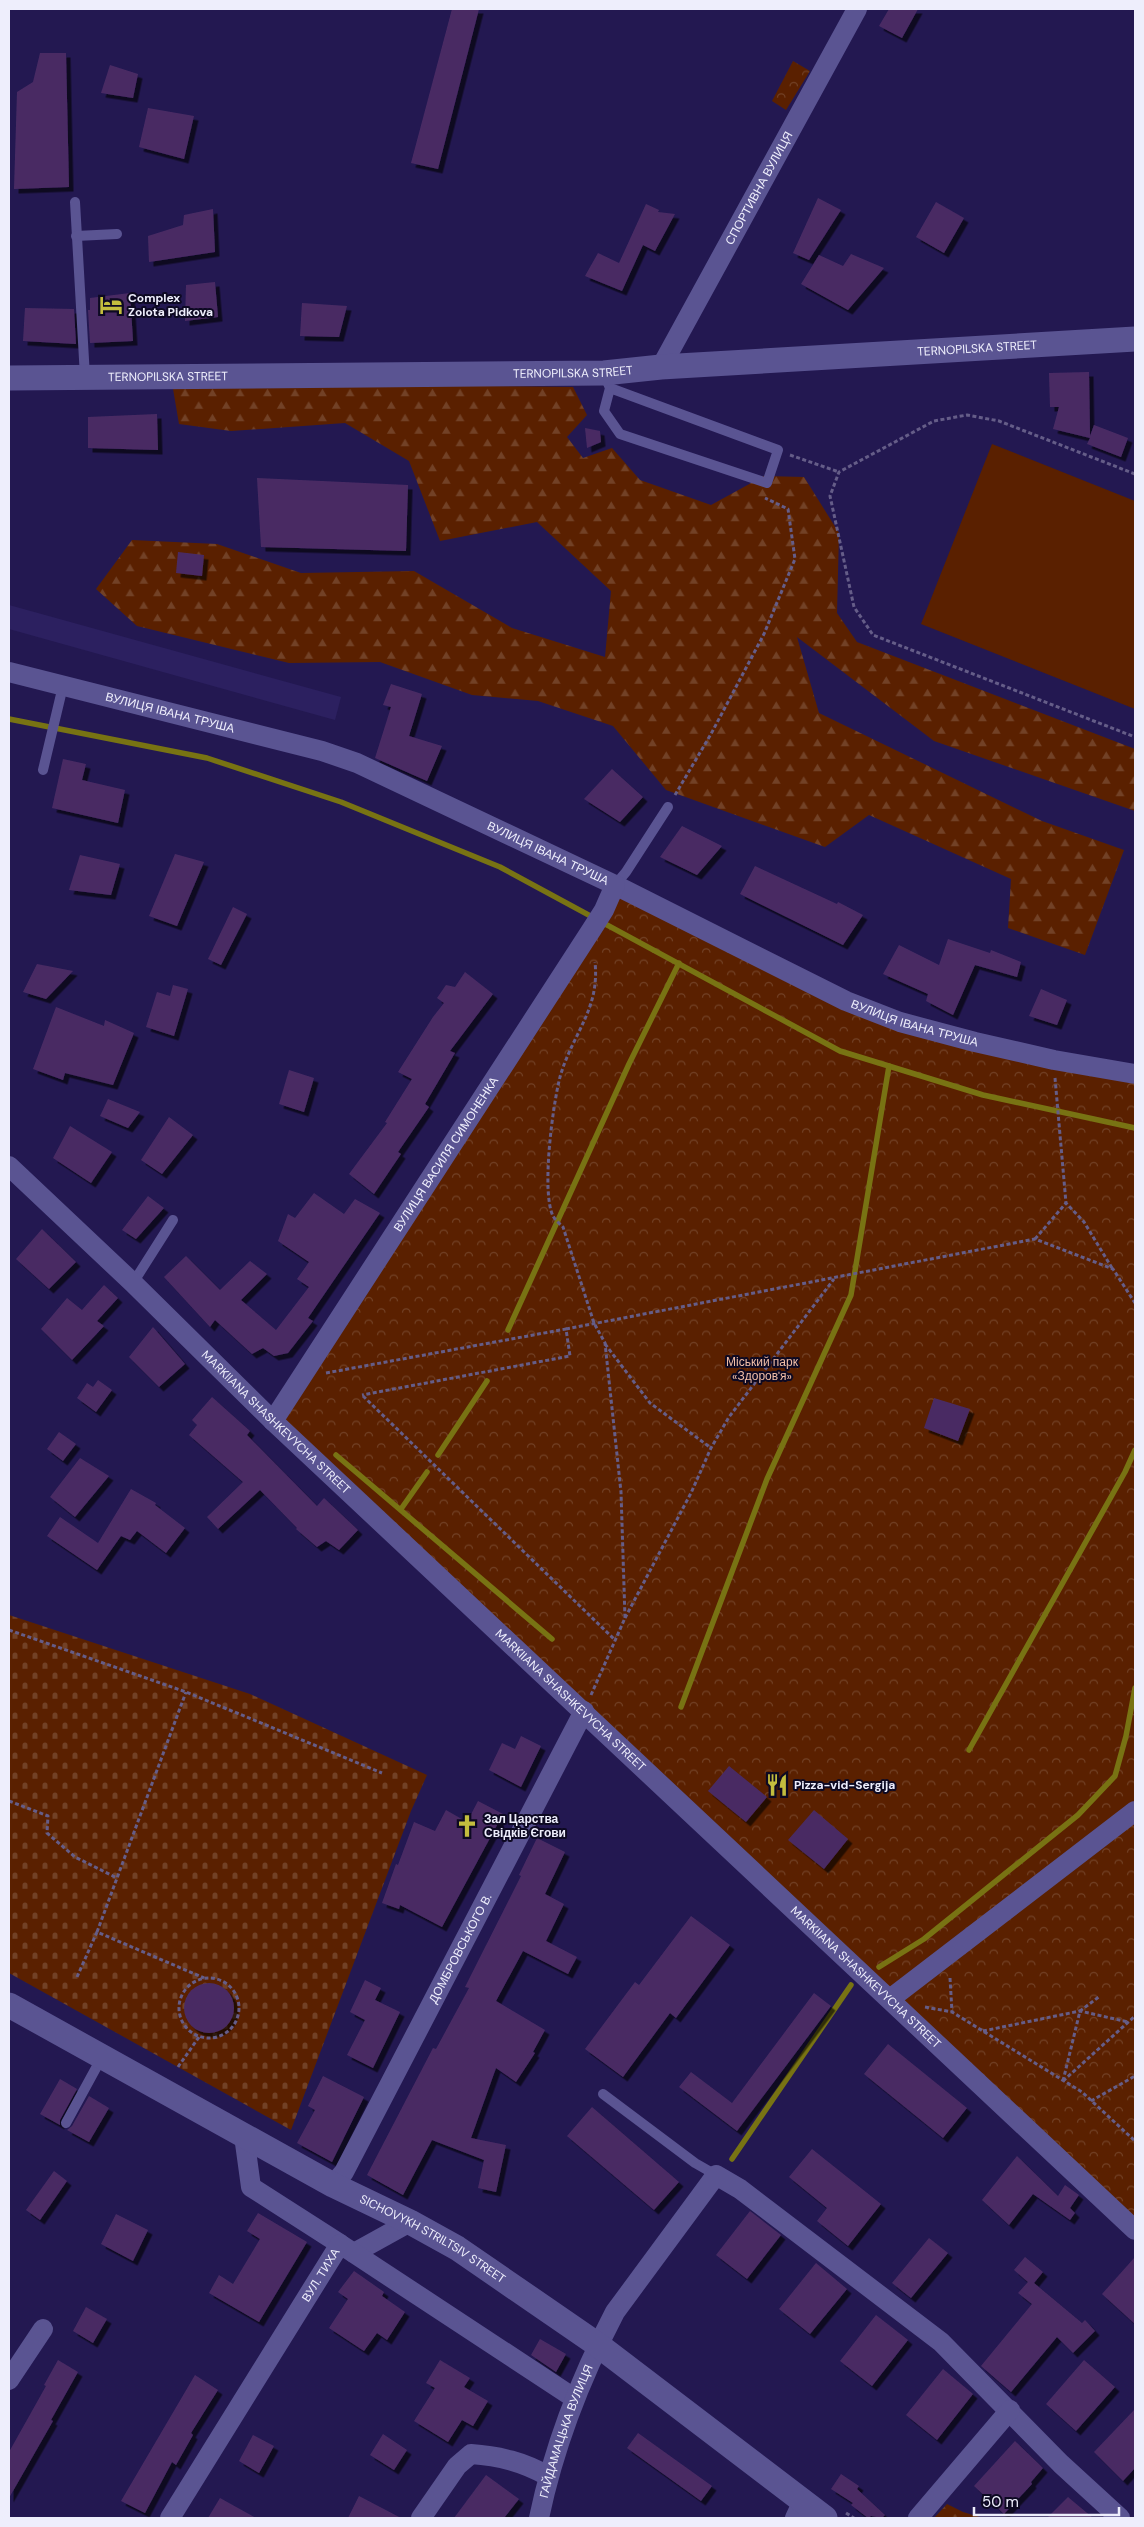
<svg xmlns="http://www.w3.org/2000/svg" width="1144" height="2527" viewBox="0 0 1144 2527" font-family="'DM Sans',sans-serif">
  <defs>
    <pattern id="forest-firs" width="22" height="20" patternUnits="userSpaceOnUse" patternTransform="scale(1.25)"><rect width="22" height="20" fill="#5a2000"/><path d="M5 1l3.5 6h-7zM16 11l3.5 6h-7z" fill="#724126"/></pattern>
    <pattern id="cemetery-stones" width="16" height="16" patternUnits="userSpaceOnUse" patternTransform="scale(1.25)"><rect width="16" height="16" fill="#5a2000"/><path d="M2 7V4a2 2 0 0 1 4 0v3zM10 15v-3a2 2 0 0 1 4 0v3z" fill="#724126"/></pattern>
    <pattern id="park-crowns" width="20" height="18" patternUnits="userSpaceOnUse" patternTransform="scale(1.25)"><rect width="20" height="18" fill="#5a2000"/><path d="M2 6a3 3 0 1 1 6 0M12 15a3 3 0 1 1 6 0" fill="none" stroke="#724126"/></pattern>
    <filter id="shadow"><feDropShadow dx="4.5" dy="4.5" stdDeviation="0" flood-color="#0009"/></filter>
  </defs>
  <rect width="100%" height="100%" fill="#231851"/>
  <path fill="#2c2060" d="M9 605 341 697 335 720 9 629Z"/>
  <path fill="#5a2000" d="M992 444 1135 501V709L921 624Z"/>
  <g fill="url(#forest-firs)">
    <path d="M172 383 573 387 587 415 567 437 583 458 612 448 640 480 711 505 764 476 804 477 839 533 837 613 857 642 1135 749V811L934 741 797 637 819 713 1042 821 1124 850 1085 955 1008 928 1011 879 869 815 825 847 666 790 613 726 538 701 472 695 380 662 289 663 137 626 96 589 132 540 217 544 301 573 414 571 512 628 605 657 611 591 537 522 440 541 409 461 345 423 231 431 179 424Z"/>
    <path d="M947 2504 963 2512 983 2518H934Z"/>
  </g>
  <path fill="url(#cemetery-stones)" d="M9 1615 250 1694 427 1775 411 1811 291 2130 9 1973Z"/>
  <g fill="url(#park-crowns)">
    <path d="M793 61 810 71 786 110 772 101Z"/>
    <path d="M615 885 846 1001 1135 1074V2230L273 1421Z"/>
  </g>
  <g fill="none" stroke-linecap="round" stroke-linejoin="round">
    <g stroke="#787313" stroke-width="5.5">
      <path d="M9 719 207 758 341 802 500 867 840 1051 983 1095 1135 1128"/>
      <path d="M508 1330 629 1064 679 963"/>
      <path d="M336 1455 552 1639"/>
      <path d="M438 1455 487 1381"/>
      <path d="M401 1509 427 1472"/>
      <path d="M681 1707 767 1479 851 1295 889 1066"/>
      <path d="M969 1750 1125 1472 1135 1450"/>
      <path d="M879 1967 924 1939 1078 1815 1115 1776 1126 1736 1135 1688"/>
      <path d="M732 2159 851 1985"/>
    </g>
  </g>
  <g fill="#492b64" filter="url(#shadow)">
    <path d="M452 9H479L438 169 411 163Z"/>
    <path d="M889 9H918L902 38 879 26Z"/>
    <path d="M40 53H66L69 187 14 189 17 92 33 82Z"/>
    <path d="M110 65 138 74 133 98 101 93Z"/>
    <path d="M148 108 194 116 184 159 139 147Z"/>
    <path d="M818 198 841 210 809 260 793 253Z"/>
    <path d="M936 202 964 218 944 253 916 237Z"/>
    <path d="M646 204 659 210 658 212 675 214 655 251 643 245 622 291 585 276 598 253 619 263Z"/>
    <path d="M213 209 215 252 149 262 148 236 183 225 184 215Z"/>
    <path d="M851 254 884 268 848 310 801 284 819 255 843 266Z"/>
    <path d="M215 282 218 317 185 321 186 285Z"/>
    <path d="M130 293 133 341 90 343 88 310H90V298Z"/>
    <path d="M302 303 347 306 339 337 300 336Z"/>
    <path d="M25 308 74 309 76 344 23 341Z"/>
    <path d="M1089 372 1090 436 1094 425 1128 438 1121 457 1087 444 1090 438 1053 429 1059 407H1050L1049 373Z"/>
    <path d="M157 414 158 450 88 448V417Z"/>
    <path d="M585 428 600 431 601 442 587 448Z"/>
    <path d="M257 478 408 485 406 551 261 547Z"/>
    <path d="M178 552 204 555 202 576 176 573Z"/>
    <path d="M391 684 422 694 409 736 442 746 427 781 375 758 391 707 383 705Z"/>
    <path d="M63 759 86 764 82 780 125 790 118 823 52 808Z"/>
    <path d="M612 769 643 797 620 822 584 799Z"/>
    <path d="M682 826 722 846 697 875 660 857Z"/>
    <path d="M175 854 204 862 177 926 149 916Z"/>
    <path d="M80 855 120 864 111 895 69 890Z"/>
    <path d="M755 866 837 904 838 902 863 915 843 945 740 894Z"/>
    <path d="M233 907 247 914 221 965 208 959Z"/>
    <path d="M948 939 990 953 991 950 1021 962 1017 977 975 965 953 1015 926 1001 928 994 883 974 899 945 939 965Z"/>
    <path d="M37 964 73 971 46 999 23 992Z"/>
    <path d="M465 972 493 994 450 1051 455 1053 425 1104 429 1107 398 1152 401 1154 374 1194 349 1174 387 1123 385 1122 412 1079 398 1072 433 1017 444 1003 437 998 446 985 455 987Z"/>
    <path d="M173 985 188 989 174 1036 146 1027 157 992 170 996Z"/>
    <path d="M1041 989 1067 1000 1057 1025 1029 1016Z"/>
    <path d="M56 1007 104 1026 105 1020 134 1033 113 1085 65 1073 63 1080 33 1069Z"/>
    <path d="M289 1070 314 1078 304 1112 279 1104Z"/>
    <path d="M108 1099 140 1112 128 1128 100 1116Z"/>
    <path d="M169 1117 193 1135 162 1174 141 1160Z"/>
    <path d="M70 1126 112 1152 91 1183 53 1158Z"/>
    <path d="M314 1193 344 1214 355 1199 380 1213 308 1318 313 1321 288 1353 274 1356 263 1348 252 1354 215 1320 210 1327 164 1277 186 1256 220 1290 250 1261 267 1274 241 1300 276 1330 309 1287 297 1279 309 1262 278 1241 288 1214 295 1218Z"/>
    <path d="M148 1196 164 1208 136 1239 122 1230Z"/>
    <path d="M42 1229 76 1262 49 1289 16 1259Z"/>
    <path d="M104 1285 118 1298 97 1321 104 1326 72 1360 41 1329 67 1298 82 1310Z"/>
    <path d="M153 1327 185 1364 159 1387 129 1357Z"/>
    <path d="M98 1380 112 1390 96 1412 77 1398 87 1383 93 1387Z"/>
    <path d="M212 1397 250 1431 247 1435 317 1506 324 1498 358 1530 339 1550 326 1541 317 1547 296 1529 297 1528 260 1490 218 1529 207 1517 243 1482 189 1435 197 1425 192 1420Z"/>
    <path d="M934 1398 970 1409 958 1441 924 1428Z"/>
    <path d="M59 1432 76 1444 63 1461 47 1449Z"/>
    <path d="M80 1458 109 1476 75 1517 50 1497Z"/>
    <path d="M131 1489 156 1503 155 1505 185 1528 166 1553 137 1531 130 1540 121 1536 97 1570 47 1536 60 1517 98 1543Z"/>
    <path d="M521 1736 541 1746 521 1787 489 1770 502 1743 515 1749Z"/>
    <path d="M729 1766 767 1797 746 1822 708 1791Z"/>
    <path d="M478 1801 503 1814 442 1927 400 1905 399 1909 382 1903 396 1864 398 1865 414 1822 435 1831 446 1810 467 1822Z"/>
    <path d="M814 1810 848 1839 824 1869 788 1840Z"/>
    <path d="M537 1838 565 1852 545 1894 564 1904 546 1941 577 1957 568 1974 523 1951 496 2001 545 2030 533 2052 535 2053 516 2082 496 2068 471 2138 506 2145 496 2192 478 2188 484 2160 432 2140 403 2195 367 2175 433 2048 436 2049 469 1988 465 1987 521 1876 519 1875Z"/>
    <path d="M691 1916 730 1945 676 2018 670 2013 623 2077 585 2049 635 1982 639 1985Z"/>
    <path d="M365 1980 381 1988 375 2000 400 2012 373 2068 347 2055 365 2020 350 2012Z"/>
    <circle cx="209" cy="2008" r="25"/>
    <path d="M814 1993 831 2006 737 2131 679 2087 691 2072 732 2103Z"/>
    <path d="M888 2044 967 2108 943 2138 864 2074Z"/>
    <path d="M323 2076 364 2097 332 2162 297 2143 315 2110 308 2106Z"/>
    <path d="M60 2079 77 2089 60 2120V2125L40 2114Z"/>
    <path d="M89 2096 109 2108 89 2142 67 2130 72 2126Z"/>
    <path d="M592 2107 679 2182 654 2210 567 2136Z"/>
    <path d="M812 2149 881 2204 848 2246 817 2221 827 2208 789 2177Z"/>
    <path d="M1017 2156 1058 2196 1065 2185 1079 2195 1070 2208 1075 2213 1070 2220 1033 2194 1009 2225 982 2200Z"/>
    <path d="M54 2171 67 2181 40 2220 26 2210Z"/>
    <path d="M750 2211 781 2235 747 2279 716 2255Z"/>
    <path d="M258 2213 307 2242 259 2322 209 2293 219 2275 233 2284 260 2239 247 2231Z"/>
    <path d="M116 2214 148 2230 133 2261 101 2244Z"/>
    <path d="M929 2238 948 2253 911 2298 892 2283Z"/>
    <path d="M1025 2257 1043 2272 1034 2283 1082 2323 1085 2320 1095 2331 1073 2353 1057 2337 1011 2392 981 2366 1032 2304 1018 2293 1028 2282 1014 2270Z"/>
    <path d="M1135 2257V2324L1102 2294Z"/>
    <path d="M816 2263 847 2289 810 2334 779 2309Z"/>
    <path d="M354 2271 384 2292 382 2296 405 2312 387 2340 377 2333 364 2351 329 2328 348 2299 338 2292Z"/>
    <path d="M86 2307 107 2319 93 2343 73 2331Z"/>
    <path d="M876 2315 908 2340 872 2386 840 2361Z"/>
    <path d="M540 2339 566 2354 556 2372 531 2355Z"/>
    <path d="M58 2360 78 2372 51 2420 53 2421 9 2498V2452L46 2386 44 2385Z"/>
    <path d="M440 2360 470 2378 464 2387 488 2401 473 2426 462 2420 448 2442 414 2421 435 2388 426 2383Z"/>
    <path d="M1084 2360 1115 2387 1076 2431 1046 2404Z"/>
    <path d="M943 2369 973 2394 937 2440 906 2415Z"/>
    <path d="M195 2375 218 2390 191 2433 193 2435 176 2465 172 2462 145 2513 121 2501Z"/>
    <path d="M1135 2409V2468L1123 2481 1094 2452Z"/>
    <path d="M638 2433 712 2486 701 2501 627 2448Z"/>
    <path d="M383 2434 407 2450 394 2470 370 2455Z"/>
    <path d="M253 2435 274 2446 259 2473 239 2461Z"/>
    <path d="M1015 2441 1043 2468 1031 2482 1032 2484 1004 2514 974 2486Z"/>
    <path d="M841 2474 859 2486 857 2489 885 2515 882 2518 871 2516 868 2518 851 2505 853 2503 831 2489Z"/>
    <path d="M486 2475 519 2499 504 2518H454Z"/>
    <path d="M359 2496 401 2518H348Z"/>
    <path d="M1068 2497 1093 2518H1047Z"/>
    <path d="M220 2498 256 2518H208Z"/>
  </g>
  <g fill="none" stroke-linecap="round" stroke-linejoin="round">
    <g stroke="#655d88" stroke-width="3" stroke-dasharray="4 2.5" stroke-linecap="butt">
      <path d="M790 455 839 472"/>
      <path d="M1135 474 999 421 967 415 934 421 839 472 830 496 854 607 873 635 1135 737"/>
      <path d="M675 795 711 734 764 634 795 559 788 509 765 498"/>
      <path d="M1055 1078 1066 1203 1084 1222 1112 1268"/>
      <path d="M1035 1239 1066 1203"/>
      <path d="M566 1329 1035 1239 1113 1269 1135 1303"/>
      <path d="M605 1344 650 1403 711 1448"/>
      <path d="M326 1373 566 1329 570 1356 362 1395"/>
      <path d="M363 1396 615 1640"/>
      <path d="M625 1618 691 1493 711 1448 729 1417 834 1279"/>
      <path d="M9 1630 186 1692 382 1773"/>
      <path d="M591 1695 625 1618 621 1492 605 1343 594 1323 563 1227C560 1224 555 1220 553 1216 541 1191 553 1104 560 1077 572 1034 600 1010 595 962"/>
      <path d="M9 1801 48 1816 47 1833 75 1857 117 1878"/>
      <path d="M97 1932 186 1692"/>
      <path d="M77 1977 97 1932 204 1978"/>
      <path d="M950 1978 952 2012"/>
      <circle cx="209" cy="2008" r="30"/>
      <path d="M925 2007 952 2012 1082 2092 1135 2141"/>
      <path d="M983 2031 1080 2011 1128 2022"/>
      <path d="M178 2067 199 2037"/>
      <path d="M1063 2081 1080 2011 1100 1996"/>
      <path d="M1063 2081 1135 2016"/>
      <path d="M1091 2101 1135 2076"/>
      <path d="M846 2513 854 2518"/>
    </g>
    <g stroke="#5a5492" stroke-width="10">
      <path d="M75 202 85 377"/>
      <path d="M76 236 117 234"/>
      <path d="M604 374 610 388 778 450 767 483 620 434 604 411 610 388"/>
      <path d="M43 770 63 686"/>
      <path d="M615 885 626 872 668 807"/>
      <path d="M133 1283 173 1220"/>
      <path d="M603 2094 695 2163 716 2175"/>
      <path d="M66 2123 102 2057"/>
    </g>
    <g stroke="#5a5492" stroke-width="20">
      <path id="s1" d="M661 367 857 9"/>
      <path id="s2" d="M9 672 322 751 357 763 615 885 846 1001 900 1022 975 1042 1054 1060 1135 1074"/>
      <path id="s3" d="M9 1166 133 1283 273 1421 1135 2230"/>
      <path id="s4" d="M273 1421 592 929 604 910 615 885"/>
      <path d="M890 1999 1135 1811"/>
      <path d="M244 2136 251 2187 340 2244"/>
      <path id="s5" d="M333 2185 344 2172 584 1711"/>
      <path d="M354 2253 410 2222"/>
      <path d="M9 2380 43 2329"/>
      <path id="s6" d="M170 2518 340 2244 574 2398"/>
      <path d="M421 2518 457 2466 471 2454C500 2456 523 2462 548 2476"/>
      <path id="s7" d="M539 2518C554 2446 581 2377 615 2312L716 2175 740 2189 941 2342 1061 2464 1120 2518"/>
      <path d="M795 2518 803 2501"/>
      <path d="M918 2518 1010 2410"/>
    </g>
    <g stroke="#5a5492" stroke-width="25">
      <path id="s8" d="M9 378 604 373 661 367 1135 339"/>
      <path id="s9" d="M9 2005 333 2185 410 2222 457 2248 598 2345 825 2518"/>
    </g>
  </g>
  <defs>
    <symbol id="hotel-bare" viewBox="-9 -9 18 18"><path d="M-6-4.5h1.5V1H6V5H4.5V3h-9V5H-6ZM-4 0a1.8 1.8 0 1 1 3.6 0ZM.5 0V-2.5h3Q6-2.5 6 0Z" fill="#c3bd3e" stroke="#0d0922" stroke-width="2.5" paint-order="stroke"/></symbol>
    <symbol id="restaurant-bare" viewBox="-9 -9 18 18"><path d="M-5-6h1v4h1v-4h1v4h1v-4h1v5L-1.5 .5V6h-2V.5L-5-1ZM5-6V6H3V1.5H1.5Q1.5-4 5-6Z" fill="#c3bd3e" stroke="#0d0922" stroke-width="2.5" paint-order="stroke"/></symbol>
    <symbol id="church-bare" viewBox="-9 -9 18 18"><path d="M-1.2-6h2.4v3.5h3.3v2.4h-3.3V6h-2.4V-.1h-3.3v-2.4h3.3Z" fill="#c3bd3e" stroke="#0d0922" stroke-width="2.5" paint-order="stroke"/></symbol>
  </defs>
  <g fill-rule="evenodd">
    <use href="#hotel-bare" x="95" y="289" width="32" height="32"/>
    <use href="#restaurant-bare" x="761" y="1769" width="32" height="32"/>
    <use href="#church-bare" x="451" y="1810" width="32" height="32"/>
  </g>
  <g text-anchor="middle" stroke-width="4" stroke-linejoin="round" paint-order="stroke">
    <g font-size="12" fill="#eeeefc" stroke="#0d0922">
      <text dy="4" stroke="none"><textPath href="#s1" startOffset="204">СПОРТИВНА ВУЛИЦЯ</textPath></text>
      <text dy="4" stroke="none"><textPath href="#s8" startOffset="969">TERNOPILSKA STREET</textPath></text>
      <text dy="4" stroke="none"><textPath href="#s8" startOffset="564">TERNOPILSKA STREET</textPath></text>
      <text dy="4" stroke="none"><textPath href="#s8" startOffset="159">TERNOPILSKA STREET</textPath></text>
      <text dy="4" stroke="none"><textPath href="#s2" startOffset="166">ВУЛИЦЯ ІВАНА ТРУША</textPath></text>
      <text dy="4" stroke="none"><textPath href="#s2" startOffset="571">ВУЛИЦЯ ІВАНА ТРУША</textPath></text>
      <text dy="4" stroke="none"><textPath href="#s2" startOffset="976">ВУЛИЦЯ ІВАНА ТРУША</textPath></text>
      <text dy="4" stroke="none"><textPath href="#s4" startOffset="318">ВУЛИЦЯ ВАСИЛЯ СИМОНЕНКА</textPath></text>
      <text dy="4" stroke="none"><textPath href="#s3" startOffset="370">MARKIIANA SHASHKEVYCHA STREET</textPath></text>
      <text dy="4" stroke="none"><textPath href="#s3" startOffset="775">MARKIIANA SHASHKEVYCHA STREET</textPath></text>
      <text dy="4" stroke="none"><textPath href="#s5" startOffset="269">ДОМБРОВСЬКОГО В.</textPath></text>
      <text dy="4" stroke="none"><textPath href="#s3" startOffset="1180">MARKIIANA SHASHKEVYCHA STREET</textPath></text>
      <text dy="4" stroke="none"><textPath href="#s9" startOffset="484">SICHOVYKH STRILTSIV STREET</textPath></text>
      <text dy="4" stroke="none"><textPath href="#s6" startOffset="286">ВУЛ. ТИХА</textPath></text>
      <text dy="4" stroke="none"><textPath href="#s7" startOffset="91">ГАЙДАМАЦЬКА ВУЛИЦЯ</textPath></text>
    </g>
    <g font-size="12" font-weight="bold" fill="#eeeefc" stroke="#0d0922" text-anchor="start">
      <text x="128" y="302">Complex<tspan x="128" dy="14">Zolota Pidkova</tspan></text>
      <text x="794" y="1789">Pizza-vid-Sergija</text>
      <text x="484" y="1823">Зал Царства<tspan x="484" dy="14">Свідків Єгови</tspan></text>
    </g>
    <g font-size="12" fill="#f1bea7" stroke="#0d0922">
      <text x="762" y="1366">Міський парк<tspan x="762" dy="14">«Здоров'я»</tspan></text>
    </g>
  </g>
  <rect width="1144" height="2527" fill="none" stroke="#eeeefc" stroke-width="20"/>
  <path d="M974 2507v8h145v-8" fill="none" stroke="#eeeefc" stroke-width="2.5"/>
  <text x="982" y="2507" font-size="15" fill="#eeeefc" stroke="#0d0922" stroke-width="4" paint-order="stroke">50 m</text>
</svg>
